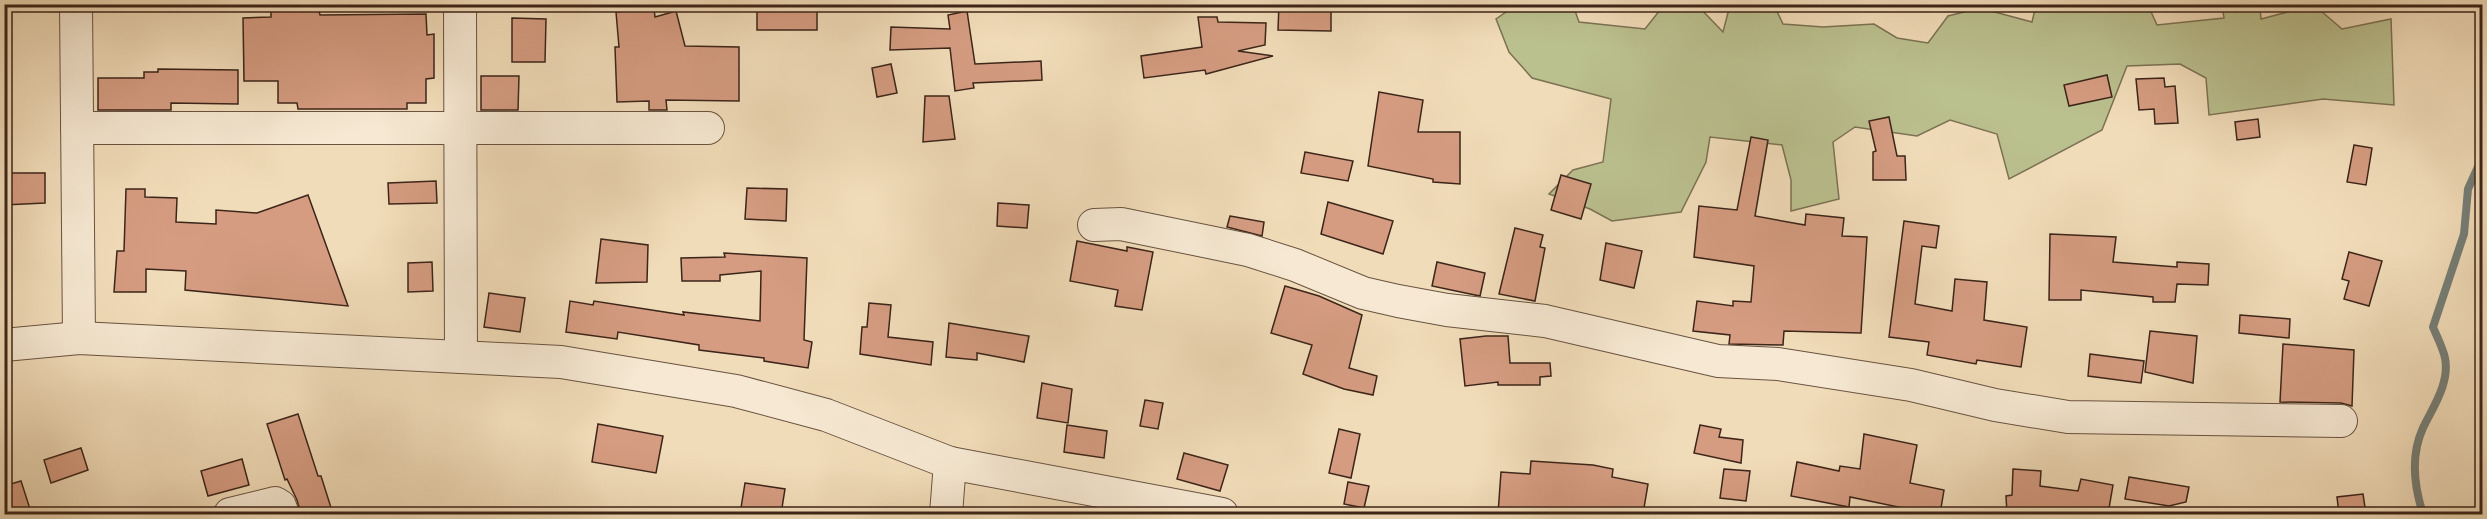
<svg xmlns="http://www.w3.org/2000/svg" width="2487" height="519" viewBox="0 0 2487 519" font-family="'Sorts Mill Goudy',serif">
  <rect width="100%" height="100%" fill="#f1dcb9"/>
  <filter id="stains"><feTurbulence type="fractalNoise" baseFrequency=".00333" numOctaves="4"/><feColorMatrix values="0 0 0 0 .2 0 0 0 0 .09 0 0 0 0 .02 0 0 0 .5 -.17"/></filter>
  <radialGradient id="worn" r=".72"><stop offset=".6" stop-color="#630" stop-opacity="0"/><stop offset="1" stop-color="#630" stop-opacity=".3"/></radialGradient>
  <path fill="#bbc08f" stroke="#7c7254" stroke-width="1.5" d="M1516 5H1573L1579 22 1645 29 1664 5H1697L1723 32 1730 5H1774L1783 24 1823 27 1874 24 1897 38 1928 43 1948 16 1980 8 2032 22 2036 5H2148L2157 25 2224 18 2222 5H2260L2261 19 2314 5 2342 29 2391 19 2394 105 2323 99 2209 115 2206 78 2180 64 2127 66 2102 130 2009 179 1997 134 1950 120 1917 136 1855 127 1833 142 1839 199 1791 211V180L1782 145 1710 137 1706 162 1681 212 1612 221 1590 209 1549 194 1573 170 1603 162 1611 99 1532 78 1509 52 1496 19Z"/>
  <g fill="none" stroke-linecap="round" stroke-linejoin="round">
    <path stroke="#767e77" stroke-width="8" d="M2423 514C2414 486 2410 456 2423 428 2433 407 2450 383 2445 358 2443 348 2437 337 2433 327L2464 234 2468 189 2482 158"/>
  </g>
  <g fill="#d59c81" stroke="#3c2519" stroke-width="1.5">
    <path d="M1279 4H1331V31L1278 30Z"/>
    <path d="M817 5V30H757V6Z"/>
    <path d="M654 8 655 17 676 11 685 46 739 47V101L666 100 667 110H649V101L617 102 615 47H619L616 12Z"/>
    <path d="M271 11H319L320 15 426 14 427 35 434 34V78L426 79V103H407V109H298L297 103H278V81H244L243 18 271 17Z"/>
    <path d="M967 11 975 64 1041 61 1042 80 973 83 974 88 955 91 950 48 890 50 891 27 950 29 948 15Z"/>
    <path d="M1198 17H1217L1218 22 1266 23 1265 45 1238 51 1273 56 1206 74 1205 70 1144 78 1141 56 1202 47Z"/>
    <path d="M512 18 546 19 545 62H512Z"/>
    <path d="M891 64 897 93 877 97 872 68Z"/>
    <path d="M158 69 238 70V104L171 103V110H98V78H144V72H158Z"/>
    <path d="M2107 75 2112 97 2069 106 2064 85Z"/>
    <path d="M481 76H519L518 110H481Z"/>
    <path d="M2164 78 2165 87 2175 86 2178 123 2155 124 2154 109 2139 110 2136 79Z"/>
    <path d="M1379 92 1423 100 1418 132H1460V184L1433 182V179L1368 166Z"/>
    <path d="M925 96H949L955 139 923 142Z"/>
    <path d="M1889 117 1897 156H1905L1906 180H1873V152L1876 151 1869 121Z"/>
    <path d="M2258 119 2260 137 2237 140 2235 122Z"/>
    <path d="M1751 137 1768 140 1755 216 1805 225 1806 214 1844 218 1842 236 1867 237 1861 333 1784 331 1783 345 1729 344 1730 335 1693 331 1697 301 1733 306V301L1751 302 1754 266 1694 257 1699 206 1737 210Z"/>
    <path d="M2354 145 2372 148 2366 185 2347 182Z"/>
    <path d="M1305 152 1353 161 1348 181 1301 173Z"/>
    <path d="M4 173H45V203L4 205Z"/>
    <path d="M1561 175 1591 184 1581 219 1551 210Z"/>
    <path d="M436 181 437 203 389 204 388 183Z"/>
    <path d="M747 188 787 189 786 221 745 219Z"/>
    <path d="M126 189H145V197L177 198 176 222 216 224V210L257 213 308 195 348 306 185 290 186 271 146 269V292H114L117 251H124Z"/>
    <path d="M1328 202 1393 221 1383 254 1321 234Z"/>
    <path d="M998 203 1029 205 1027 228 997 226Z"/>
    <path d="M1230 216 1264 222 1262 236 1227 227Z"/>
    <path d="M1904 221 1939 226 1936 248 1922 246 1915 304 1952 311 1955 279 1987 282 1984 320 2027 327 2021 367 1977 360 1976 364 1927 355 1929 342 1889 337Z"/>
    <path d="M1515 228 1543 235 1540 247 1545 248 1535 301 1499 294Z"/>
    <path d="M2050 234 2116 237 2113 262 2177 267V262L2209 264 2208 285 2177 284 2175 302H2153V297L2081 290V300H2049Z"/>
    <path d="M601 239 648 245 647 282 596 283Z"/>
    <path d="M1077 241 1127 251V247L1153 252 1142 310 1115 306 1118 290 1070 281Z"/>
    <path d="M1606 243 1642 251 1634 288 1600 280Z"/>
    <path d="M2349 252 2382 261 2369 306 2344 299 2349 281 2342 279Z"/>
    <path d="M724 253 807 258 804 340 812 342 808 368 764 361V358L699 350V345L618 332 617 339 566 332 570 301 593 305 594 301 684 315 683 312 760 321 761 271 720 275V281H682L681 258 725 257Z"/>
    <path d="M432 262 433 291 408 292V263Z"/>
    <path d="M1437 262 1485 273 1480 296 1432 286Z"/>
    <path d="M1285 286 1319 296 1362 315 1349 368 1377 376 1373 395 1344 389 1303 374 1312 345 1271 333Z"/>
    <path d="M489 293 525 298 520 332 484 327Z"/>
    <path d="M869 303 891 305 888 337 933 342 931 365 860 354 862 327H867Z"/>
    <path d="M2240 315 2290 319 2289 338 2239 333Z"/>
    <path d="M949 323 1029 336 1024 362 977 353V360L946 357Z"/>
    <path d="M2150 331 2197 336 2193 383 2145 372Z"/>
    <path d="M1486 336H1508L1510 363H1550L1551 376 1540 377V385H1498V382L1465 386 1460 339Z"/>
    <path d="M2283 344 2354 350 2352 406 2341 403 2280 402Z"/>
    <path d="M2090 354 2144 361 2141 383 2088 376Z"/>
    <path d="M1042 383 1072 389 1068 423 1037 418Z"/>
    <path d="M1145 400 1163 403 1158 429 1140 426Z"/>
    <path d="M298 414 318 476H321L333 514H301L297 500 287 479 285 480 267 424Z"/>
    <path d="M598 424 663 436 656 473 592 462Z"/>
    <path d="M1067 425 1107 431 1104 458 1064 452Z"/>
    <path d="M1700 425 1721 429 1719 437 1743 440 1741 463 1694 453Z"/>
    <path d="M1339 429 1360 434 1351 478 1329 473Z"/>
    <path d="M1864 434 1917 445 1910 483 1944 490 1940 514H1919L1907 512 1908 509 1850 497 1849 507 1791 496 1797 462 1839 471 1840 466 1860 469Z"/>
    <path d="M81 448 88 470 51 483 44 460Z"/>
    <path d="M1184 453 1228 465 1220 491 1177 479Z"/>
    <path d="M242 459 249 485 208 496 201 471Z"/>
    <path d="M1531 461 1593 465 1613 469 1612 477 1648 484 1643 514H1498L1501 472 1530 474Z"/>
    <path d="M1724 469 1750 471 1746 501 1720 498Z"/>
    <path d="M2013 469 2041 471 2040 486 2078 491 2081 479 2113 485 2108 514H2007L2006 496 2012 495Z"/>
    <path d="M2129 477 2189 487 2186 502 2169 506 2125 499Z"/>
    <path d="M21 481 30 509 4 514V486Z"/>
    <path d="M1348 482 1369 486 1364 508 1344 504Z"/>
    <path d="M745 483 785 489 781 514H740Z"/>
    <path d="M2363 494 2366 514H2339L2337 497Z"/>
  </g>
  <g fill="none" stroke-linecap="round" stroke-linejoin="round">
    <defs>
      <g id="minor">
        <path d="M76 4 79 338"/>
        <path d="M460 4 461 357"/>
        <path d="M77 128H708"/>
        <path d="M1094 225 1121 224 1248 250 1295 265 1363 293 1398 301 1447 310 1545 321 1718 361 1778 364 1911 385 1995 405 2068 417 2341 421"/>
        <path d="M4 345 79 338 561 362 736 391 826 415 950 463 1222 514"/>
        <path d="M230 514 275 503 280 506 283 514"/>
        <path d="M946 514 950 463"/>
      </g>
    </defs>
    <use href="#minor" stroke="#695341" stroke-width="34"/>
    <use href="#minor" stroke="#f6e8d2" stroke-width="32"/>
  </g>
  <rect width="2487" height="519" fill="none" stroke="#f1dcb9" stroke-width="24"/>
  <rect x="6" y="6" width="2475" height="507" fill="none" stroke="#3c2519" stroke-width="3"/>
  <rect x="12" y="12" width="2463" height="495" fill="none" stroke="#3c2519" stroke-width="1.5"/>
  <rect width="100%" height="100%" filter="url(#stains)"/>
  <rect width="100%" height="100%" fill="url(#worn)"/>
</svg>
